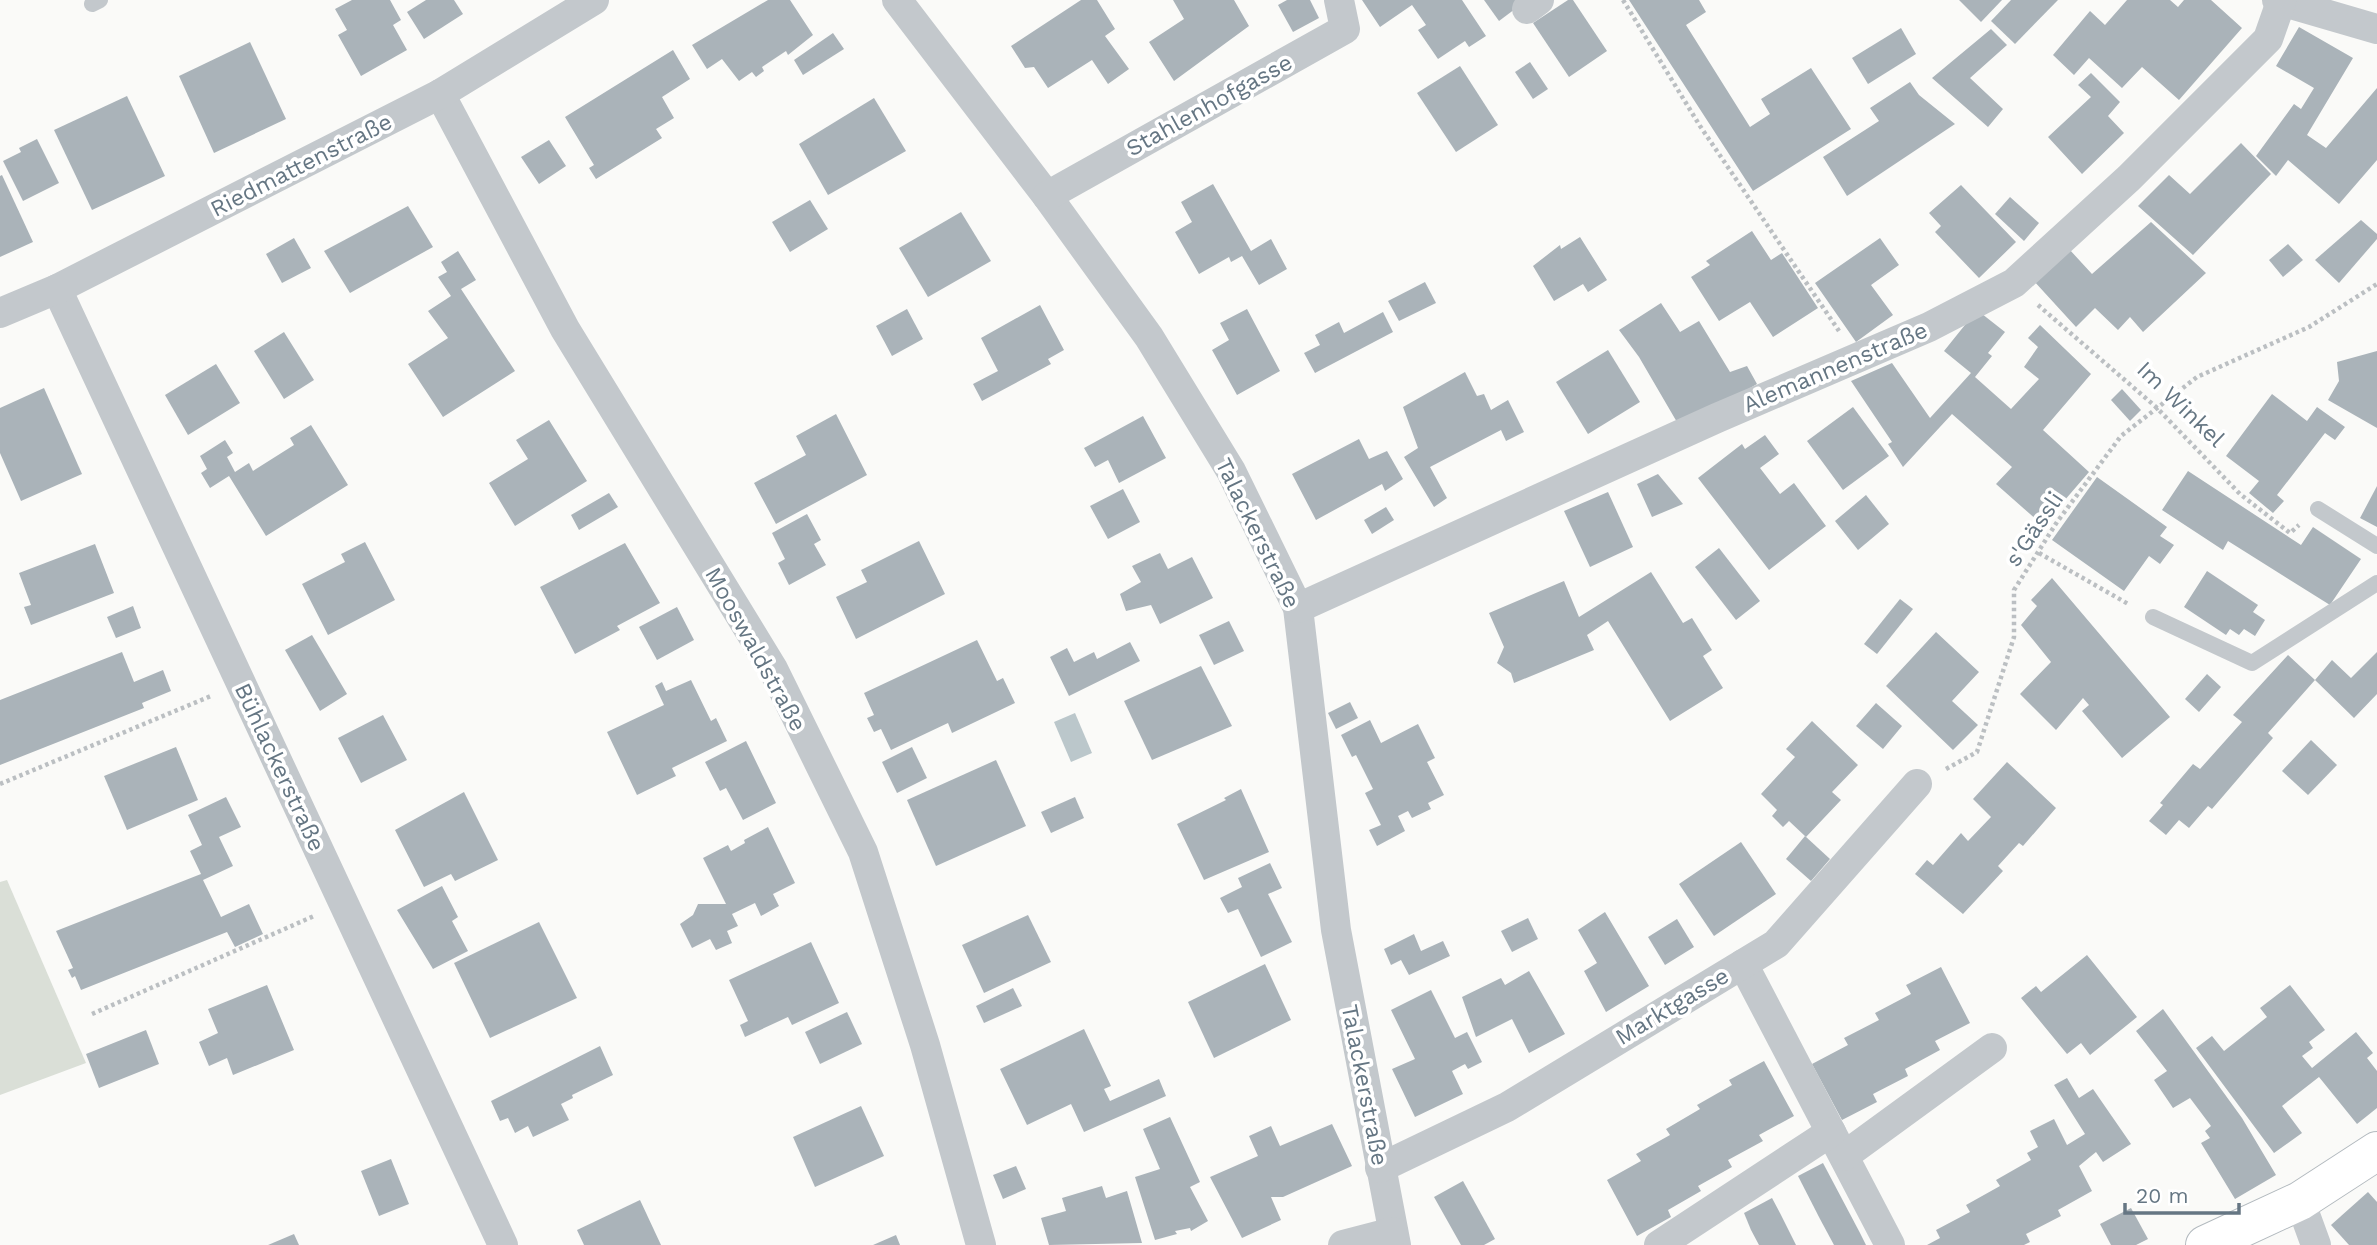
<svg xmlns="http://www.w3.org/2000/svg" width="2377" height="1245" viewBox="0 0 2377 1245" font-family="'Work Sans',sans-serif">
  <rect width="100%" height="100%" fill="#fafaf8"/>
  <path fill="#dadfd7" d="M7 880 86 1063 0 1095V882Z"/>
  <path fill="#bbc7cb" d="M1075 713 1092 753 1071 762 1054 722Z"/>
  <g fill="#aab3b9">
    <path d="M352 0H390L401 20 393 25 407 50 361 76 338 35 347 30 335 9Z"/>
    <path d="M426 0H454L463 14 424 39 407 12Z"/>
    <path d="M768 0H790L813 35 788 55 786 51 762 67 764 71 756 77 752 72 739 81 722 59 707 69 692 45Z"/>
    <path d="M1081 0H1097L1115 29 1105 36 1129 69 1108 84 1092 60 1048 88 1034 67 1025 68 1011 46Z"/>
    <path d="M1173 0H1234L1249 26 1174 81 1149 42 1184 19Z"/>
    <path d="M1287 0H1310L1319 18 1293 32 1278 5Z"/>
    <path d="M1362 0H1462L1486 36 1469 47 1465 41 1438 59 1418 30 1426 25 1412 5 1380 27Z"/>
    <path d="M1484 0H1527L1499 21Z"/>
    <path d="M1568 0H1573L1607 51 1569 77 1533 23Z"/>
    <path d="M1629 0H1699L1706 12 1686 25 1750 127 1770 114 1761 99 1811 68 1851 129 1753 191Z"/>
    <path d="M1959 0H2002L1981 22Z"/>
    <path d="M2011 0H2058L2015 44 1991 21Z"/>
    <path d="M2127 0H2170L2178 7 2184 0H2211L2242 28 2179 100 2142 67 2122 88 2089 58 2074 75 2053 55 2090 11 2105 25Z"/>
    <path d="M2299 27 2353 58 2307 135 2326 148 2377 88V160L2339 204 2288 160 2276 176 2256 156 2294 104 2301 109 2314 88 2276 66Z"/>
    <path d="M1901 28 1916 54 1868 84 1852 58Z"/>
    <path d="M1991 29 2007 45 1970 78 2003 109 1988 127 1932 78Z"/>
    <path d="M833 33 844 49 803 75 794 60Z"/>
    <path d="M250 42 286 119 214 153 179 76Z"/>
    <path d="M673 50 690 79 662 97 674 118 656 129 662 138 596 179 589 168 594 165 565 117Z"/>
    <path d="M1530 62 1548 89 1533 99 1515 72Z"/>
    <path d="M1460 66 1498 125 1456 152 1417 93Z"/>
    <path d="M2091 73 2120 102 2108 116 2124 133 2082 174 2048 137 2091 97 2078 85Z"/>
    <path d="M1910 82 1919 95 1955 124 1847 196 1823 157 1879 121 1870 108Z"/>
    <path d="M127 96 165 176 92 210 54 130Z"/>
    <path d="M874 98 906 151 828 195 799 144Z"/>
    <path d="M37 139 59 183 23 201 3 161 21 152 19 148Z"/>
    <path d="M549 140 566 166 539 184 521 157Z"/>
    <path d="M2241 143 2271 174 2193 255 2138 206 2169 175 2190 194Z"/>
    <path d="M2 175 33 242 0 257V176Z"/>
    <path d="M1213 184 1251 251 1271 239 1287 269 1259 285 1242 256 1231 262 1229 257 1199 274 1175 232 1192 222 1181 202Z"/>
    <path d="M1961 185 2016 242 1979 278 1935 232 1941 226 1929 213Z"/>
    <path d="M2010 197 2039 223 2024 241 1995 214Z"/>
    <path d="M810 200 828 229 790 252 772 222Z"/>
    <path d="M408 206 433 247 350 293 324 251Z"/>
    <path d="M961 212 991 261 928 297 899 248Z"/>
    <path d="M2361 220 2377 234V239L2339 283 2315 260Z"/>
    <path d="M2151 222 2206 273 2143 332 2130 317 2118 330 2095 308 2076 327 2033 280 2069 249 2092 274Z"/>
    <path d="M1752 231 1771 260 1782 253 1818 308 1773 337 1750 302 1719 321 1691 277 1710 265 1706 261Z"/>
    <path d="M1580 237 1607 280 1588 292 1583 284 1554 301 1533 266 1560 245 1561 249Z"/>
    <path d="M294 238 311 268 282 283 266 254Z"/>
    <path d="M1880 238 1899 265 1871 285 1893 315 1856 342 1815 283Z"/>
    <path d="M2288 244 2303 260 2283 277 2269 260Z"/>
    <path d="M458 251 476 280 461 289 515 371 443 417 408 364 448 338 428 311 451 296 438 277 447 272 441 262Z"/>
    <path d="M1425 282 1436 303 1399 321 1388 301Z"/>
    <path d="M1661 303 1680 332 1699 321 1730 372 1747 366 1757 384 1681 429 1639 357 1619 330Z"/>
    <path d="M1040 305 1064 350 1048 359 1051 364 982 401 973 384 998 371 981 338Z"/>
    <path d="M907 309 923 339 892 356 876 326Z"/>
    <path d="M1247 309 1280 371 1237 395 1212 350 1229 340 1220 323Z"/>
    <path d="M1977 310 2005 332 1988 353 1992 356 1975 377 2011 409 2039 379 2024 367 2038 347 2028 338 2040 325 2091 374 2043 430 2089 472 2064 501 2060 497 2039 522 1996 484 2012 467 1952 414 1903 467 1888 444 1892 442 1851 381 1892 363 1930 418 1971 373 1944 351Z"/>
    <path d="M1383 312 1393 332 1315 373 1304 353 1320 345 1315 335 1339 322 1344 333Z"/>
    <path d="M284 332 314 380 284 399 254 351Z"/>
    <path d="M1608 350 1640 402 1588 434 1556 382Z"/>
    <path d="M2377 351V428L2328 400 2339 381 2337 362Z"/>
    <path d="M216 364 240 403 188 435 165 395Z"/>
    <path d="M1465 372 1477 396 1484 394 1491 410 1508 400 1524 432 1506 441 1501 430 1430 467 1447 498 1434 507 1404 457 1418 448 1403 407Z"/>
    <path d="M44 388 82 474 21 501 0 453V408Z"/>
    <path d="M2122 389 2141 410 2130 421 2111 400Z"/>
    <path d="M2272 394 2307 421 2317 407 2345 427 2335 440 2325 433 2277 495 2284 501 2273 513 2249 493 2259 481 2226 456Z"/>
    <path d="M1853 407 1889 456 1843 490 1807 441Z"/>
    <path d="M836 414 867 475 776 524 754 483 806 455 796 436Z"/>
    <path d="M1143 416 1166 458 1119 483 1108 460 1095 467 1084 448Z"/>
    <path d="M549 420 587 481 515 526 489 483 528 459 516 440Z"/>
    <path d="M311 425 348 485 266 536 229 476 210 488 201 473 207 469 200 456 225 440 233 453 227 457 235 472 249 463 253 471 294 445 290 438Z"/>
    <path d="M1765 435 1779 454 1760 468 1780 494 1794 483 1826 526 1769 570 1698 478 1742 444 1745 449Z"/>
    <path d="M1359 439 1369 459 1387 451 1403 479 1385 491 1382 484 1316 520 1292 474Z"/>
    <path d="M2188 471 2301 545 2313 527 2361 559 2330 605 2228 541 2223 550 2162 510Z"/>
    <path d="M1658 474 1683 504 1652 517 1637 484Z"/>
    <path d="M2097 477 2167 527 2160 536 2174 545 2160 564 2149 556 2124 591 2052 540Z"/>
    <path d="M2377 486V527L2360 518Z"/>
    <path d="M1123 489 1140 522 1108 539 1090 506Z"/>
    <path d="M1608 492 1633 547 1590 567 1564 511Z"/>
    <path d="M609 493 618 507 579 530 571 515Z"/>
    <path d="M1866 495 1889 524 1858 550 1835 521Z"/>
    <path d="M1386 507 1394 520 1372 534 1364 520Z"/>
    <path d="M807 514 821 540 814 544 826 565 789 585 778 563 785 559 772 533Z"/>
    <path d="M919 541 945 594 856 639 836 597 867 582 861 570Z"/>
    <path d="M365 542 395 600 328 635 302 584 345 562 341 554Z"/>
    <path d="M625 543 660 603 617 626 620 630 575 654 540 587Z"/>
    <path d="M95 544 114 593 31 625 24 607 31 605 19 573Z"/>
    <path d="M1719 548 1760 601 1736 620 1695 567Z"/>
    <path d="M1160 553 1168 569 1192 557 1213 598 1160 624 1151 605 1126 611 1120 594 1141 582 1132 566Z"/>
    <path d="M2207 571 2258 605 2253 612 2265 620 2255 636 2244 629 2239 635 2230 629 2226 635 2184 607Z"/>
    <path d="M1651 572 1683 623 1692 618 1712 650 1703 656 1723 688 1670 721 1608 621 1587 635 1594 650 1514 683 1511 673 1497 663 1504 647 1489 613 1564 581 1579 617Z"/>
    <path d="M2052 578 2170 717 2122 758 2082 711 2089 705 2083 698 2056 730 2020 694 2051 662 2021 625 2037 606 2031 600Z"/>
    <path d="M1900 599 1913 609 1877 654 1864 644Z"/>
    <path d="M133 606 141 628 116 638 107 617Z"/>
    <path d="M677 607 694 640 657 660 639 627Z"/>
    <path d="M1229 621 1244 651 1214 665 1199 635Z"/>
    <path d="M1936 632 1979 672 1952 701 1978 725 1953 750 1886 686Z"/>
    <path d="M312 635 347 694 320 711 285 650Z"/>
    <path d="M977 640 997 681 1003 678 1015 703 952 733 948 723 891 750 881 729 874 732 867 718 874 715 864 693Z"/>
    <path d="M1130 642 1140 661 1069 696 1050 657 1067 648 1074 662 1094 652 1097 659Z"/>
    <path d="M122 652 134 682 163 670 171 691 142 703 144 708 0 765V700Z"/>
    <path d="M2377 652V694L2354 718 2315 680 2268 733 2273 738 2212 809 2208 806 2189 828 2179 820 2166 835 2149 821 2163 805 2160 803 2193 764 2200 769 2242 722 2233 715 2288 655 2315 680 2332 660 2351 678Z"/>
    <path d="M1201 666 1232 726 1152 760 1124 701Z"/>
    <path d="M2207 674 2221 687 2199 712 2185 699Z"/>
    <path d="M691 680 711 721 716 718 727 741 672 768 676 776 637 795 607 732 664 705 655 686 662 682 666 691Z"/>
    <path d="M1350 702 1358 718 1336 729 1328 713Z"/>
    <path d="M1876 703 1902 726 1883 749 1856 726Z"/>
    <path d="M383 715 407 760 361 783 338 738Z"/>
    <path d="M1370 720 1381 743 1418 724 1435 758 1427 762 1444 795 1428 803 1431 809 1412 818 1408 811 1398 816 1405 831 1377 846 1369 830 1381 825 1365 793 1373 789 1356 755 1352 757 1341 735Z"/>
    <path d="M1812 721 1858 765 1832 792 1841 800 1806 837 1789 821 1783 827 1772 816 1777 810 1761 794 1795 757 1786 749Z"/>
    <path d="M2311 740 2337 765 2308 795 2282 771Z"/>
    <path d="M746 741 776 803 743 820 726 788 720 791 705 762Z"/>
    <path d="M176 747 198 800 127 830 104 776Z"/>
    <path d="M912 747 927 778 897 793 882 762Z"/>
    <path d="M996 760 1026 826 936 866 907 800Z"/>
    <path d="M2007 762 2056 808 2023 846 2019 843 1998 866 2003 871 1963 914 1915 874 1927 860 1933 865 1961 833 1968 841 1991 817 1973 799Z"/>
    <path d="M1241 789 1269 852 1204 880 1177 824 1226 800 1224 798Z"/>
    <path d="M464 792 498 860 455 881 451 874 424 887 395 830Z"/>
    <path d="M226 797 241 827 219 837 233 866 203 880 221 917 249 904 263 934 235 947 227 932 81 990 75 976 72 978 68 970 73 968 56 931 201 874 190 851 202 845 188 815Z"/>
    <path d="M1075 797 1084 818 1051 833 1041 812Z"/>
    <path d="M768 827 795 883 773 894 779 906 761 916 755 903 732 914 738 926 727 931 732 943 716 950 710 939 692 948 680 924 693 915 698 904H726L703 858 728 845 731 851 745 843 744 840Z"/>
    <path d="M1805 836 1830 859 1811 881 1786 859Z"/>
    <path d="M1741 842 1776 894 1714 936 1679 884Z"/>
    <path d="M1270 863 1282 888 1268 894 1292 942 1261 957 1238 909 1228 913 1220 898 1242 887 1238 878Z"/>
    <path d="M442 886 458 917 452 921 468 951 433 969 397 910Z"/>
    <path d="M1605 912 1649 986 1606 1012 1584 971 1597 963 1578 930Z"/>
    <path d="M1028 915 1051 962 984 993 962 945Z"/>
    <path d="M1528 918 1538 939 1512 952 1501 931Z"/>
    <path d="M1677 919 1694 947 1665 965 1648 937Z"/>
    <path d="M539 922 577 998 490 1038 454 963Z"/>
    <path d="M1414 934 1421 951 1443 941 1450 956 1409 975 1401 960 1391 965 1384 949Z"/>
    <path d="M811 942 839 1003 792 1025 788 1017 745 1037 740 1025 748 1021 729 980Z"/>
    <path d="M2087 955 2137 1017 2090 1055 2081 1043 2067 1054 2021 998 2036 986 2041 992Z"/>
    <path d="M1265 964 1291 1020 1214 1058 1188 1002Z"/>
    <path d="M1941 967 1970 1023 1935 1041 1940 1050 1905 1069 1908 1076 1873 1094 1877 1102 1842 1120 1812 1064 1848 1045 1844 1038 1879 1020 1875 1013 1911 994 1906 985Z"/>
    <path d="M1529 971 1565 1034 1529 1053 1512 1019 1476 1037 1462 997 1501 978 1505 985Z"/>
    <path d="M267 985 294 1050 233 1075 227 1058 209 1066 199 1042 218 1033 208 1009Z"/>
    <path d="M2290 985 2325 1030 2309 1042 2313 1048 2302 1056 2312 1068 2356 1032 2373 1053 2367 1058 2377 1071V1108L2357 1124 2319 1077 2282 1106 2302 1133 2274 1153 2196 1048 2212 1036 2224 1051 2267 1017 2260 1008Z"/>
    <path d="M1013 988 1022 1006 984 1023 976 1006Z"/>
    <path d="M1431 990 1455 1038 1467 1032 1482 1062 1468 1069 1465 1064 1452 1071 1463 1094 1415 1117 1392 1069 1415 1059 1391 1010Z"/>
    <path d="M2163 1009 2242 1118 2276 1175 2235 1199 2201 1143 2210 1138 2205 1131 2211 1126 2190 1098 2173 1108 2154 1080 2167 1071 2136 1031Z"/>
    <path d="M847 1012 862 1044 820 1064 805 1032Z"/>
    <path d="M1084 1029 1111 1086 1104 1089 1110 1101 1159 1079 1166 1096 1084 1132 1071 1104 1027 1125 1000 1069Z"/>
    <path d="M146 1030 159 1064 99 1088 86 1054Z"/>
    <path d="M600 1046 613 1075 572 1095 573 1098 561 1104 569 1120 533 1137 528 1126 515 1133 508 1118 500 1121 491 1101Z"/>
    <path d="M1764 1061 1794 1116 1759 1135 1763 1141 1728 1160 1732 1167 1698 1186 1701 1191 1668 1210 1671 1217 1637 1236 1607 1180 1641 1161 1636 1154 1670 1135 1666 1129 1700 1109 1697 1105 1732 1085 1729 1080Z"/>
    <path d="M2067 1078 2079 1098 2093 1089 2131 1144 2103 1162 2096 1152 2079 1166 2092 1191 2058 1210 2061 1216 2026 1234 2030 1242 2024 1245H1927L1940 1238 1936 1230 1970 1212 1966 1205 2000 1186 1996 1180 2031 1160 2027 1153 2038 1147 2030 1131 2054 1119 2067 1145 2085 1134 2054 1085Z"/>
    <path d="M861 1106 884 1156 815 1187 793 1137Z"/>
    <path d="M1170 1117 1200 1182 1190 1187 1208 1221 1191 1231 1190 1228 1175 1231 1177 1234 1155 1240 1135 1177 1160 1169 1143 1129Z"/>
    <path d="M1332 1124 1352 1166 1283 1197H1271L1281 1220 1242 1238 1210 1177 1258 1156 1249 1136 1271 1126 1280 1146Z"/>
    <path d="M391 1159 409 1204 379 1216 361 1171Z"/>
    <path d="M1823 1163 1860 1233 1866 1245H1834L1820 1219 1798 1176Z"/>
    <path d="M1016 1166 1026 1189 1003 1199 993 1175Z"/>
    <path d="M1463 1181 1495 1239 1484 1245H1461L1434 1197Z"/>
    <path d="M1102 1186 1106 1198 1127 1191 1142 1243 1049 1245 1041 1218 1066 1211 1062 1198Z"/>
    <path d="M2368 1192 2377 1202V1245H2349L2331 1225Z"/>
    <path d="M1772 1198 1781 1215 1796 1245H1759L1751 1230 1744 1213Z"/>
    <path d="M640 1200 661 1245H584L577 1230Z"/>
    <path d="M2131 1208 2148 1239 2136 1245H2111L2100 1224Z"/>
    <path d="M294 1234 299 1245H268Z"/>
    <path d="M896 1235 900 1245H873Z"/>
  </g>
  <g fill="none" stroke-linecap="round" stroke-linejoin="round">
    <defs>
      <path id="secondary" d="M2205 1245 2300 1201 2377 1151"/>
    </defs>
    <use href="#secondary" stroke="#b3babf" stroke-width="40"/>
    <g stroke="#bbbfc2" stroke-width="4.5" stroke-dasharray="3.5 3.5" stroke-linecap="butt">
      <path d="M1623 0 1700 126 1839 331"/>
      <path d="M2038 305 2156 407 2240 494 2290 533 2299 525"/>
      <path d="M2039 553 2130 605"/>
      <path d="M1946 769 1977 752 2014 637V590L2057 522 2121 436 2197 377 2309 327 2377 284"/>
      <path d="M0 784 211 696"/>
      <path d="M92 1014 314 916"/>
    </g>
    <g stroke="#c3c8cc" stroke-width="16">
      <path d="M92 4 100 0"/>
      <path d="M2318 509 2377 546"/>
      <path d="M2153 617 2252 663 2377 583"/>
    </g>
    <g stroke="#c3c8cc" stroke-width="30">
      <path d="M897 0 1047 196 1149 337 1231 471 1298 608 1336 930 1396 1245"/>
      <path d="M2277 0 2377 29"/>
      <path d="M1527 9 1539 0"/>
      <path d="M440 94 565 329 773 669 863 852 925 1045 981 1245"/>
      <path d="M1047 196 1345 29 1339 0"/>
      <path d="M57 289 503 1245"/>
      <path d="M0 313 57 289 440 94 594 0"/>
      <path d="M1298 608 1717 418 1929 327 2014 283 2129 178 2268 39 2281 2"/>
      <path d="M1743 964 1890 1245"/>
      <path d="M1844 1156 1992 1048"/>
      <path d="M1380 1168 1507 1107 1776 944 1917 784"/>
      <path d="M2300 1201 2316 1245"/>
      <path d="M1343 1245 1393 1232"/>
      <path d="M1659 1245 1831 1132"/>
    </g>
    <use href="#secondary" stroke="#fff" stroke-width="38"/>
  </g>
  <g text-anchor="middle" stroke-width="7" stroke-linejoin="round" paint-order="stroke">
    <g font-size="23" fill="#657683" stroke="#fff">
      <text transform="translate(1209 105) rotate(-29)" y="8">Stahlenhofgasse</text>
      <text transform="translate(301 165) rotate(-27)" y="8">Riedmattenstraße</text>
      <text transform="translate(1835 367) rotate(-23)" y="8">Alemannenstraße</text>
      <text transform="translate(2181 404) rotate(44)" y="8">Im Winkel</text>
      <text transform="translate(2034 529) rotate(-56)" y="8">s'Gässli</text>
      <text transform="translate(1258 533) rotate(64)" y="8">Talackerstraße</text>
      <text transform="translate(756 649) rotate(61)" y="8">Mooswaldstraße</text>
      <text transform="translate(280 767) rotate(65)" y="8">Bühlackerstraße</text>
      <text transform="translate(1672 1006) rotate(-31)" y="8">Marktgasse</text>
      <text transform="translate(1365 1085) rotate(79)" y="8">Talackerstraße</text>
    </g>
  </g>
  <path d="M2125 1203v10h114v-10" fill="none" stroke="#657683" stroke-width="3.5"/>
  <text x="2136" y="1203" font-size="21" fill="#657683" stroke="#ffffff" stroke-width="5" paint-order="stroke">20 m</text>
</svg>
